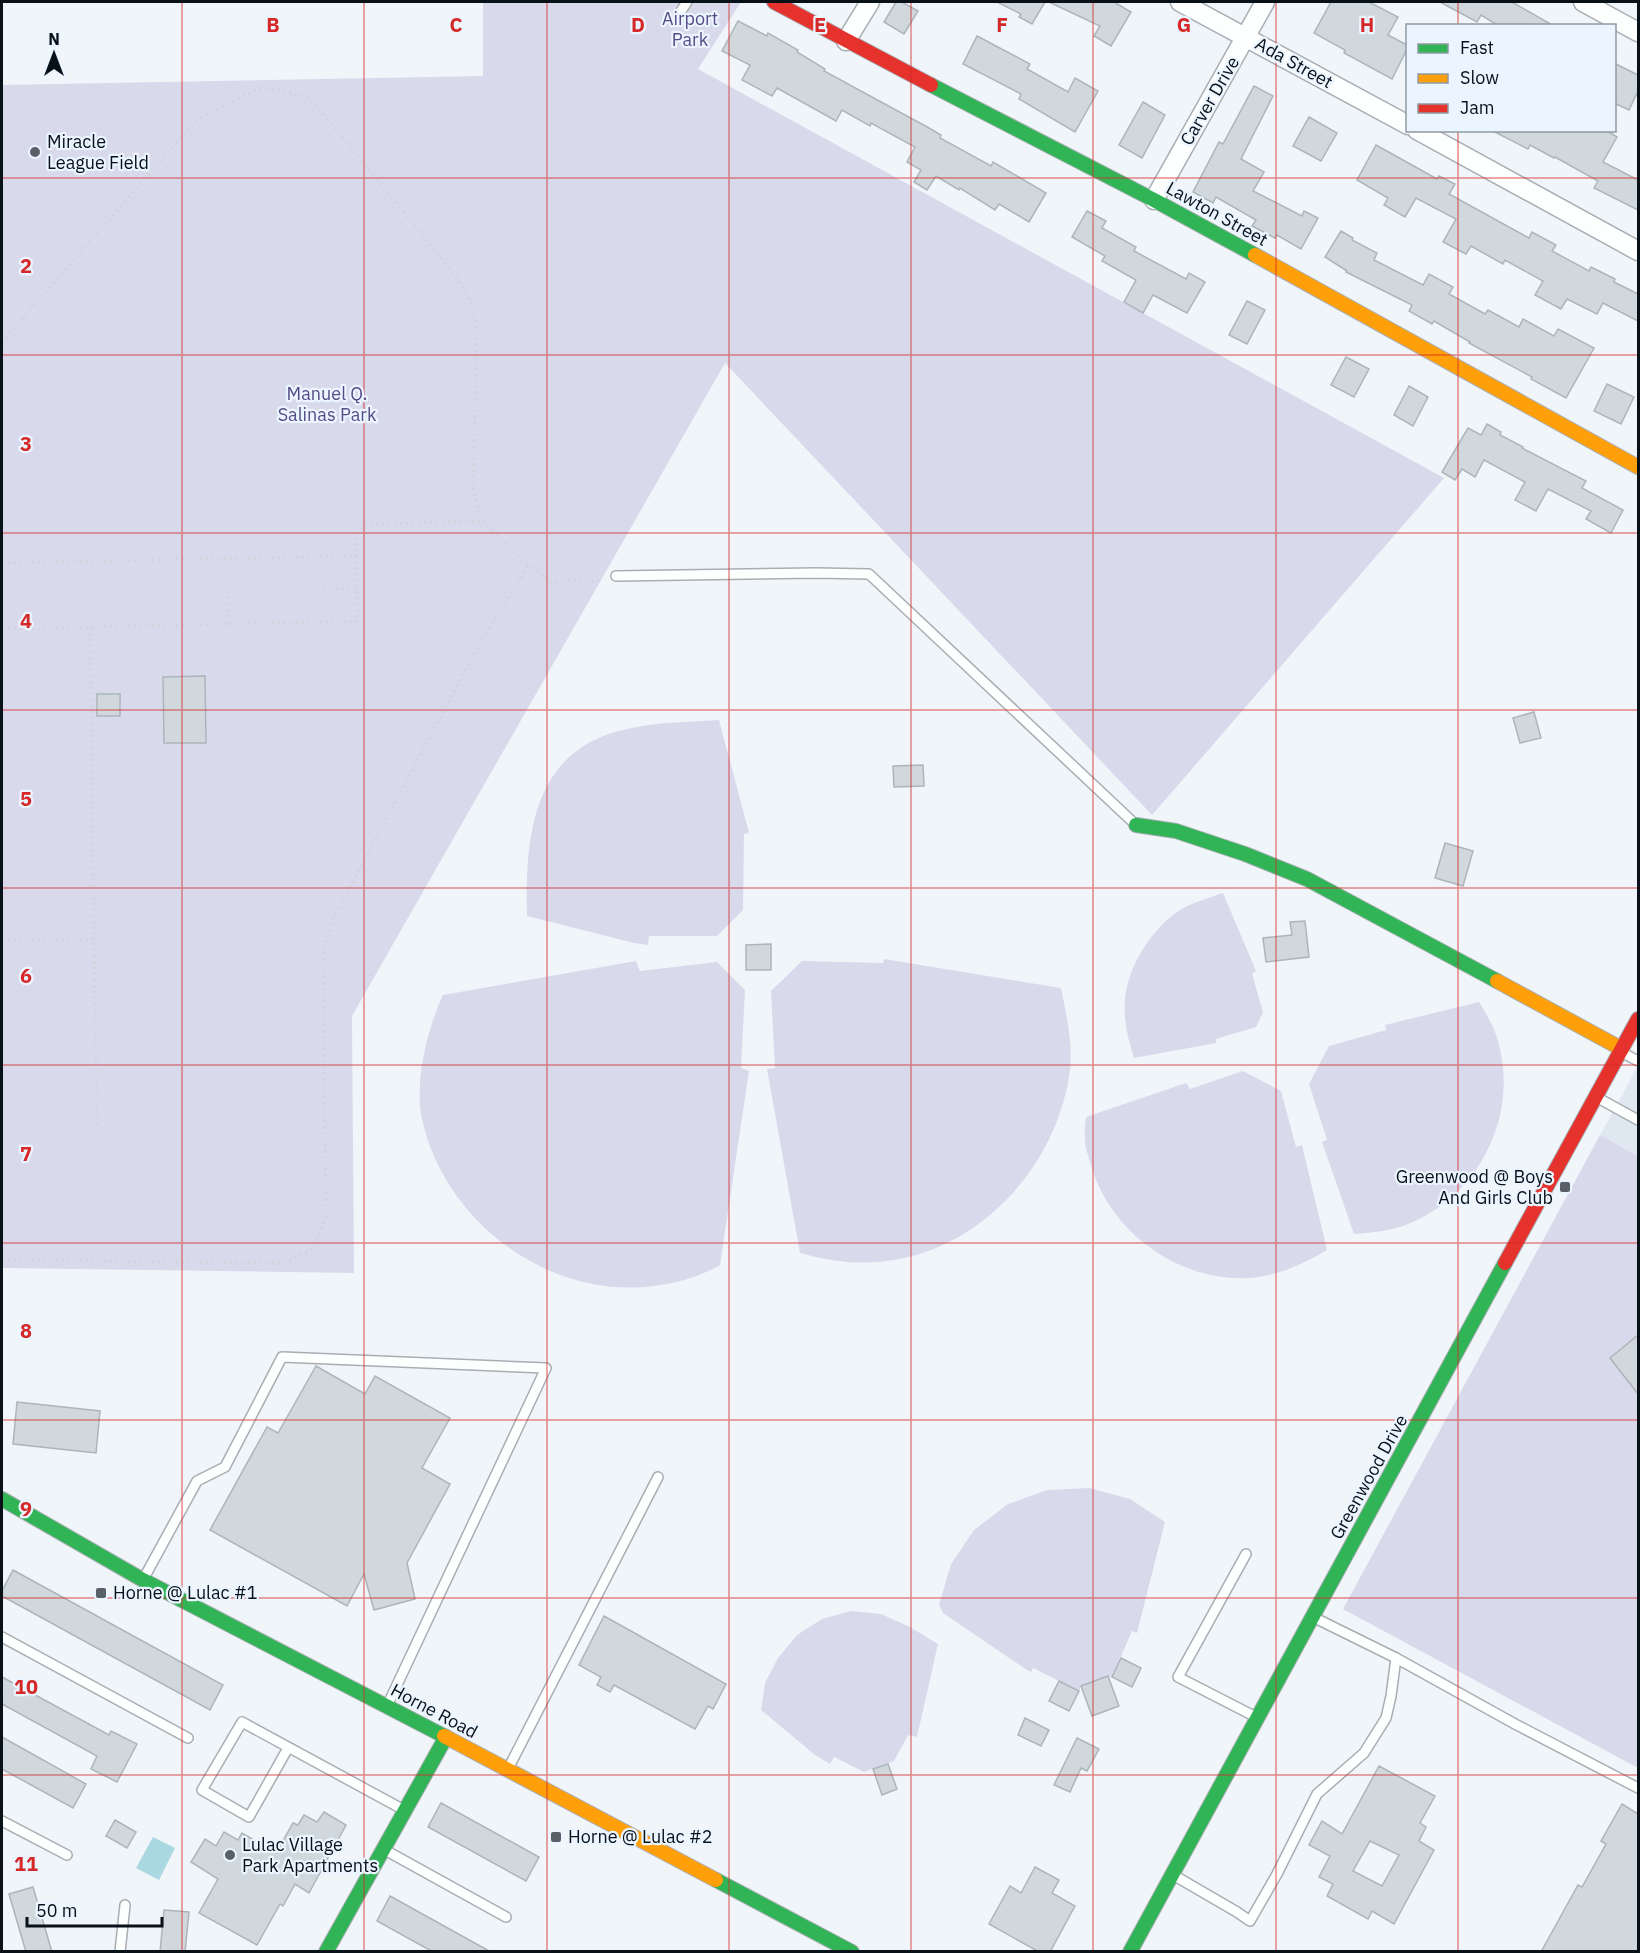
<svg xmlns="http://www.w3.org/2000/svg" width="1640" height="1953" viewBox="0 0 1640 1953" font-family="'IBM Plex Sans',sans-serif">
  <rect width="100%" height="100%" fill="#f0f5fa"/>
  <path fill="#dfe8f1" d="M1638 1066V1156L1600 1135Z"/>
  <g fill="#d9d9ec">
    <path d="M483 2H741L698 69 1444 478 1152 815 725 363 352 1016 354 1273 2 1268V85L483 76Z"/>
    <path d="M719 720 749 833 744 834 743 910 717 936H649L648 945 634 943 527 916C525 836 532 749 627 729 657 722 688 722 719 720Z"/>
    <path d="M1223 893 1256 971 1252 974 1263 1012 1256 1027 1216 1039V1043L1134 1058C1128 1039 1123 1019 1125 999 1128 966 1152 928 1180 910 1193 902 1209 898 1223 893Z"/>
    <path d="M884 959 1061 988C1066 1013 1073 1042 1070 1069 1059 1163 982 1250 886 1261 857 1265 828 1261 800 1253L767 1069 775 1068 771 991 802 961 883 963Z"/>
    <path d="M636 961 640 971 717 962 745 990 741 1068 749 1071 720 1265C701 1276 681 1282 660 1285 553 1303 445 1224 422 1119 414 1083 427 1029 443 995Z"/>
    <path d="M1479 1002C1485 1012 1492 1023 1496 1035 1522 1112 1480 1198 1403 1226 1387 1231 1371 1233 1354 1234L1322 1142 1327 1140 1309 1084 1329 1046 1386 1030 1385 1025Z"/>
    <path d="M1243 1071 1281 1091 1296 1147 1302 1145 1327 1250C1303 1264 1278 1276 1249 1278 1178 1282 1108 1231 1090 1162 1088 1155 1085 1147 1085 1140 1084 1132 1085 1125 1086 1117L1186 1083 1190 1089Z"/>
    <path d="M1600 1135 1638 1156V1768L1343 1609Z"/>
    <path d="M1089 1488 1130 1499 1165 1522 1137 1633 1132 1631 1112 1677 1108 1676 1081 1686 1079 1691 1033 1668 1031 1672 1027 1670 943 1613 939 1605 951 1564 974 1530 1008 1504 1047 1490Z"/>
    <path d="M851 1611 881 1614 910 1627 938 1644 917 1737 908 1735 894 1761 864 1772 834 1757 830 1764 815 1755 761 1710 765 1683 778 1658 797 1635 822 1619Z"/>
  </g>
  <path fill="#a9d8e1" d="M153 1837 175 1848 159 1880 136 1868Z"/>
  <g fill="#d0d8de" stroke="#acb5ba" stroke-width="1.5" fill-rule="evenodd">
    <path d="M896 2H902L918 11 904 34 884 22Z"/>
    <path d="M997 2H1045L1032 24 1019 17 1021 14Z"/>
    <path d="M1049 2H1114L1131 12 1111 46 1094 36 1100 26Z"/>
    <path d="M1331 2H1369L1398 17 1388 35 1407 45V49L1392 79 1344 53 1345 50 1314 33Z"/>
    <path d="M1440 2H1512L1554 26H1499L1481 15 1477 22Z"/>
    <path d="M738 21 767 36 768 33 798 50 797 52 825 69 824 71 929 128 941 135 940 138 991 166 993 162 1046 193 1029 222 999 204 995 210 960 188 959 190 936 176 927 190 914 182 921 170 907 162 915 147 871 123 870 126 842 110 836 121 777 88 772 96 742 80 750 65 722 51Z"/>
    <path d="M977 36 1030 64 1027 69 1068 92 1075 78 1098 91 1075 132 1019 99 1021 94 963 64Z"/>
    <path d="M1614 63 1638 75V91L1629 110 1614 103Z"/>
    <path d="M1254 86 1273 96 1241 159 1264 172 1253 191 1302 216 1304 211 1318 218 1301 249 1277 235 1275 238 1252 226 1256 220 1216 197 1213 203 1193 192 1219 142 1223 144Z"/>
    <path d="M1143 102 1165 115 1142 158 1119 145Z"/>
    <path d="M1309 117 1337 133 1321 161 1293 146Z"/>
    <path d="M1491 130H1606L1617 137 1603 162 1638 180V210L1594 188 1598 181 1555 157 1554 158 1530 145 1528 149Z"/>
    <path d="M1376 145 1437 179 1439 176 1455 184 1449 194 1529 238 1532 232 1556 245 1552 251 1589 271 1591 267 1615 279 1614 282 1638 294V321L1603 303 1597 314 1567 299 1561 309 1535 295 1543 281 1505 260 1503 264 1471 246 1466 254 1443 242 1456 219 1416 198 1405 217 1384 205 1388 198 1357 180Z"/>
    <path d="M1087 211 1106 221 1102 228 1136 247 1134 251 1186 279 1189 273 1205 282 1187 313 1153 295 1143 313 1124 302 1136 280 1102 261 1105 256 1072 237Z"/>
    <path d="M1341 231 1353 238 1352 240 1377 253 1374 260 1423 285 1429 274 1453 287 1449 294 1485 314 1488 310 1519 327 1523 319 1554 336 1558 329 1594 348 1566 398 1531 379 1532 377 1469 343 1470 342 1434 321 1432 324 1409 311 1412 305 1346 272 1347 271 1325 257Z"/>
    <path d="M1247 301 1265 310 1247 344 1229 335Z"/>
    <path d="M1346 357 1369 369 1354 397 1331 385Z"/>
    <path d="M1607 384 1634 397 1621 424 1594 411Z"/>
    <path d="M1409 386 1428 397 1413 426 1394 415Z"/>
    <path d="M1487 424 1501 432 1500 435 1523 447 1522 448 1586 481 1582 488 1623 510 1611 533 1586 519 1591 511 1548 489 1536 511 1515 500 1525 482 1484 460 1475 477 1462 469 1455 480 1442 472 1468 428 1481 435Z"/>
    <path d="M205 676 206 743H164L163 677Z"/>
    <rect x="97" y="694" width="23" height="22"/>
    <path d="M1534 712 1541 738 1520 743 1513 718Z"/>
    <path d="M923 765 924 786 894 787 893 766Z"/>
    <path d="M1445 843 1473 851 1463 886 1435 878Z"/>
    <path d="M1305 921 1309 957 1266 962 1263 938 1292 935 1290 922Z"/>
    <path d="M771 944V970H746V945Z"/>
    <path d="M1638 1335V1394L1610 1358Z"/>
    <path d="M316 1366 365 1394 375 1376 450 1418 422 1468 450 1484 407 1563 415 1599 374 1610 364 1574 347 1606 210 1530 267 1427 278 1433Z"/>
    <path d="M17 1402 100 1411 96 1453 13 1444Z"/>
    <path d="M13 1570 223 1685 210 1710 2 1596V1591Z"/>
    <path d="M604 1616 726 1684 713 1709 708 1706 695 1729 614 1685 610 1692 597 1685 601 1677 579 1665Z"/>
    <path d="M1121 1658 1141 1668 1132 1687 1112 1677Z"/>
    <path d="M1108 1676 1119 1706 1092 1716 1081 1686Z"/>
    <path d="M2 1677 109 1735 111 1731 137 1744 117 1782 91 1769 97 1756 2 1704Z"/>
    <path d="M1059 1681 1079 1691 1069 1711 1049 1701Z"/>
    <path d="M1025 1718 1049 1730 1041 1746 1018 1735Z"/>
    <path d="M2 1737 86 1784 73 1808 2 1769Z"/>
    <path d="M1077 1738 1099 1749 1087 1771 1081 1768 1070 1792 1054 1785Z"/>
    <path d="M888 1764 897 1789 882 1795 873 1769Z"/>
    <path d="M1379 1766 1435 1796 1420 1823 1426 1827 1419 1841 1434 1850 1394 1924 1372 1911 1368 1919 1327 1896 1333 1884 1319 1877 1330 1856 1309 1845 1322 1821 1342 1834ZM1370 1841 1399 1855 1382 1886 1353 1871Z"/>
    <path d="M441 1803 539 1857 526 1881 428 1827Z"/>
    <path d="M1622 1804 1638 1814V1952H1541L1578 1885 1582 1887 1606 1844 1601 1841Z"/>
    <path d="M324 1812 346 1825 309 1893 295 1884 283 1906 280 1904 257 1945 199 1913 218 1879 191 1862 205 1839 216 1846 224 1832 238 1840 242 1833 276 1853 293 1823 298 1825 304 1815 317 1822Z"/>
    <path d="M115 1820 136 1832 127 1848 106 1836Z"/>
    <path d="M1035 1867 1059 1880 1052 1893 1075 1906 1050 1952H1039L989 1924 1010 1886 1021 1893Z"/>
    <path d="M33 1887 52 1952H26L9 1894Z"/>
    <path d="M390 1896 491 1952H433L377 1921Z"/>
    <path d="M164 1910 189 1912 185 1952H160Z"/>
  </g>
  <g fill="none" stroke-linecap="round" stroke-linejoin="round">
    <defs>
      <g id="lane">
        <path d="M679 14 687 2"/>
        <path d="M616 576 816 573 869 574 1136 825"/>
        <path d="M1623 1053 1638 1061"/>
        <path d="M1598 1098 1638 1120"/>
        <path d="M1246 1554 1178 1677 1256 1717"/>
        <path d="M144 1578 197 1481 225 1467 282 1357 546 1368 388 1704"/>
        <path d="M1315 1618 1396 1658 1515 1724 1638 1788"/>
        <path d="M2 1637 188 1738"/>
        <path d="M288 1748 249 1817 202 1790 242 1722 404 1810"/>
        <path d="M509 1767 658 1477"/>
        <path d="M2 1821 67 1855"/>
        <path d="M385 1850 506 1917"/>
        <path d="M1175 1876 1237 1912 1250 1921 1277 1874 1317 1794 1364 1753 1386 1718 1391 1696 1396 1658"/>
        <path d="M120 1952 125 1905"/>
      </g>
      <g id="street">
        <path d="M1180 2 1408 125"/>
        <path d="M1583 2 1638 32"/>
        <path d="M846 41 870 2"/>
        <path d="M1417 130 1638 251"/>
        <path d="M1154 200 1265 2"/>
      </g>
      <g id="fast">
        <path d="M931 85 1154 200 1255 255"/>
        <path d="M1136 825 1176 831 1245 854 1307 879 1497 981"/>
        <path d="M2 1499 143 1580 444 1736"/>
        <path d="M716 1880 852 1952"/>
        <path d="M326 1952 446 1737"/>
        <path d="M1130 1952 1505 1263"/>
      </g>
      <g id="slow">
        <path d="M1255 255 1638 467"/>
        <path d="M1497 981 1622 1049"/>
        <path d="M444 1736 716 1880"/>
      </g>
      <g id="jam">
        <path d="M774 2 931 85"/>
        <path d="M1505 1263 1638 1019"/>
      </g>
    </defs>
    <use href="#lane" stroke="#a8aeb4" stroke-width="12"/>
    <use href="#street" stroke="#a8aeb4" stroke-width="21"/>
    <use href="#fast" stroke="#a8aeb4" stroke-width="16"/>
    <use href="#slow" stroke="#a8aeb4" stroke-width="16"/>
    <use href="#jam" stroke="#a8aeb4" stroke-width="16"/>
    <g stroke="#d1d3d5" stroke-width="3" stroke-dasharray="1.5 4.5" stroke-linecap="butt">
      <path d="M2 342 197 119 257 89 279 90 310 98 458 279 469 299 477 326 473 487 482 521 529 565 552 583 574 580 597 581 603 579"/>
      <path d="M2 563 357 556"/>
      <path d="M324 589H358"/>
      <path d="M229 591V625"/>
      <path d="M90 627 94 939"/>
      <path d="M2 629 358 621 356 533 365 524 481 521"/>
      <path d="M2 941 94 939 97 1126"/>
      <path d="M2 1260 285 1263 314 1248 326 1217 323 954 332 921 481 641 529 565"/>
    </g>
    <use href="#lane" stroke="#fdfefe" stroke-width="9"/>
    <use href="#street" stroke="#fdfefe" stroke-width="18"/>
    <use href="#fast" stroke="#30b455" stroke-width="14"/>
    <use href="#slow" stroke="#ff9f0a" stroke-width="14"/>
    <use href="#jam" stroke="#e5322d" stroke-width="14"/>
  </g>
  <path fill="none" stroke="#d62828" stroke-width="1.5" stroke-opacity="0.55" d="M182 2V1952M364 2V1952M547 2V1952M729 2V1952M911 2V1952M1093 2V1952M1276 2V1952M1458 2V26M1458 130V1952M2 178H1638M2 355H1638M2 533H1638M2 710H1638M2 888H1638M2 1065H1638M2 1243H1638M2 1420H1638M2 1598H1638M2 1775H1638"/>
  <g fill="#596067" stroke="#ebf5ff" stroke-width="2">
    <circle cx="35" cy="152" r="6"/>
    <rect x="1559" y="1181" width="12" height="12" rx="3"/>
    <rect x="95" y="1587" width="12" height="12" rx="3"/>
    <rect x="550" y="1831" width="12" height="12" rx="3"/>
    <circle cx="230" cy="1855" r="6"/>
  </g>
  <g text-anchor="middle" stroke-width="4.5" stroke-linejoin="round" paint-order="stroke">
    <g font-size="18" fill="#564b87" stroke="#ebf5ff">
      <text x="690" y="25">Airport<tspan x="690" dy="21">Park</tspan></text>
      <text x="327" y="400">Manuel Q.<tspan x="327" dy="21">Salinas Park</tspan></text>
    </g>
    <g font-size="18" fill="#081018" stroke="#ebf5ff">
      <text transform="translate(1294 63) rotate(29)" y="6">Ada Street</text>
      <text transform="translate(1210 101) rotate(-60)" y="6">Carver Drive</text>
      <text transform="translate(1217 214) rotate(29)" y="6">Lawton Street</text>
      <text transform="translate(1369 1477) rotate(-61)" y="6">Greenwood Drive</text>
      <text transform="translate(434 1711) rotate(28)" y="6">Horne Road</text>
    </g>
    <g font-size="18" fill="#081018" stroke="#ebf5ff" text-anchor="start">
      <text x="47" y="148">Miracle<tspan x="47" dy="21">League Field</tspan></text>
      <text x="1553" y="1183" text-anchor="end">Greenwood @ Boys<tspan x="1553" dy="21">And Girls Club</tspan></text>
      <text x="113" y="1599">Horne @ Lulac #1</text>
      <text x="568" y="1843">Horne @ Lulac #2</text>
      <text x="242" y="1851">Lulac Village<tspan x="242" dy="21">Park Apartments</tspan></text>
    </g>
  </g>
  <g font-size="20" text-anchor="middle" font-weight="bold" fill="#d62828" stroke="#ebf5ff" stroke-width="4.5" stroke-linejoin="round" paint-order="stroke">
    <text x="273" y="32">B</text>
    <text x="456" y="32">C</text>
    <text x="638" y="32">D</text>
    <text x="820" y="32">E</text>
    <text x="1002" y="32">F</text>
    <text x="1184" y="32">G</text>
    <text x="1367" y="32">H</text>
    <text x="26" y="273">2</text>
    <text x="26" y="451">3</text>
    <text x="26" y="628">4</text>
    <text x="26" y="806">5</text>
    <text x="26" y="983">6</text>
    <text x="26" y="1161">7</text>
    <text x="26" y="1338">8</text>
    <text x="26" y="1516">9</text>
    <text x="26" y="1694">10</text>
    <text x="26" y="1871">11</text>
  </g>
  <rect width="1640" height="1953" fill="none" stroke="#081018" stroke-width="6"/>
  <rect x="1406" y="24" width="210" height="108" fill="#ebf5ff" stroke="#9099a3" stroke-width="1.5"/>
  <rect x="1418" y="44" width="30" height="9" fill="#30b455" stroke="#9099a3" stroke-width="1.5"/>
  <text x="1460" y="54" font-size="18" fill="#081018">Fast</text>
  <rect x="1418" y="74" width="30" height="9" fill="#ff9f0a" stroke="#9099a3" stroke-width="1.5"/>
  <text x="1460" y="84" font-size="18" fill="#081018">Slow</text>
  <rect x="1418" y="104" width="30" height="9" fill="#e5322d" stroke="#9099a3" stroke-width="1.5"/>
  <text x="1460" y="114" font-size="18" fill="#081018">Jam</text>
  <g transform="translate(54 54)" stroke="#ebf5ff" stroke-width="4.5" paint-order="stroke">
  <path d="M0-4.5L10 22L0 15L-10 22Z" fill="#081018"/>
  <text y="-9" font-size="16" font-weight="bold" text-anchor="middle" fill="#081018">N</text>
  </g>
  <path d="M27 1917v9h135v-9" fill="none" stroke="#081018" stroke-width="3"/>
  <text x="36" y="1917" font-size="18" fill="#081018" stroke="#ebf5ff" stroke-width="4.5" paint-order="stroke">50 m</text>
</svg>
